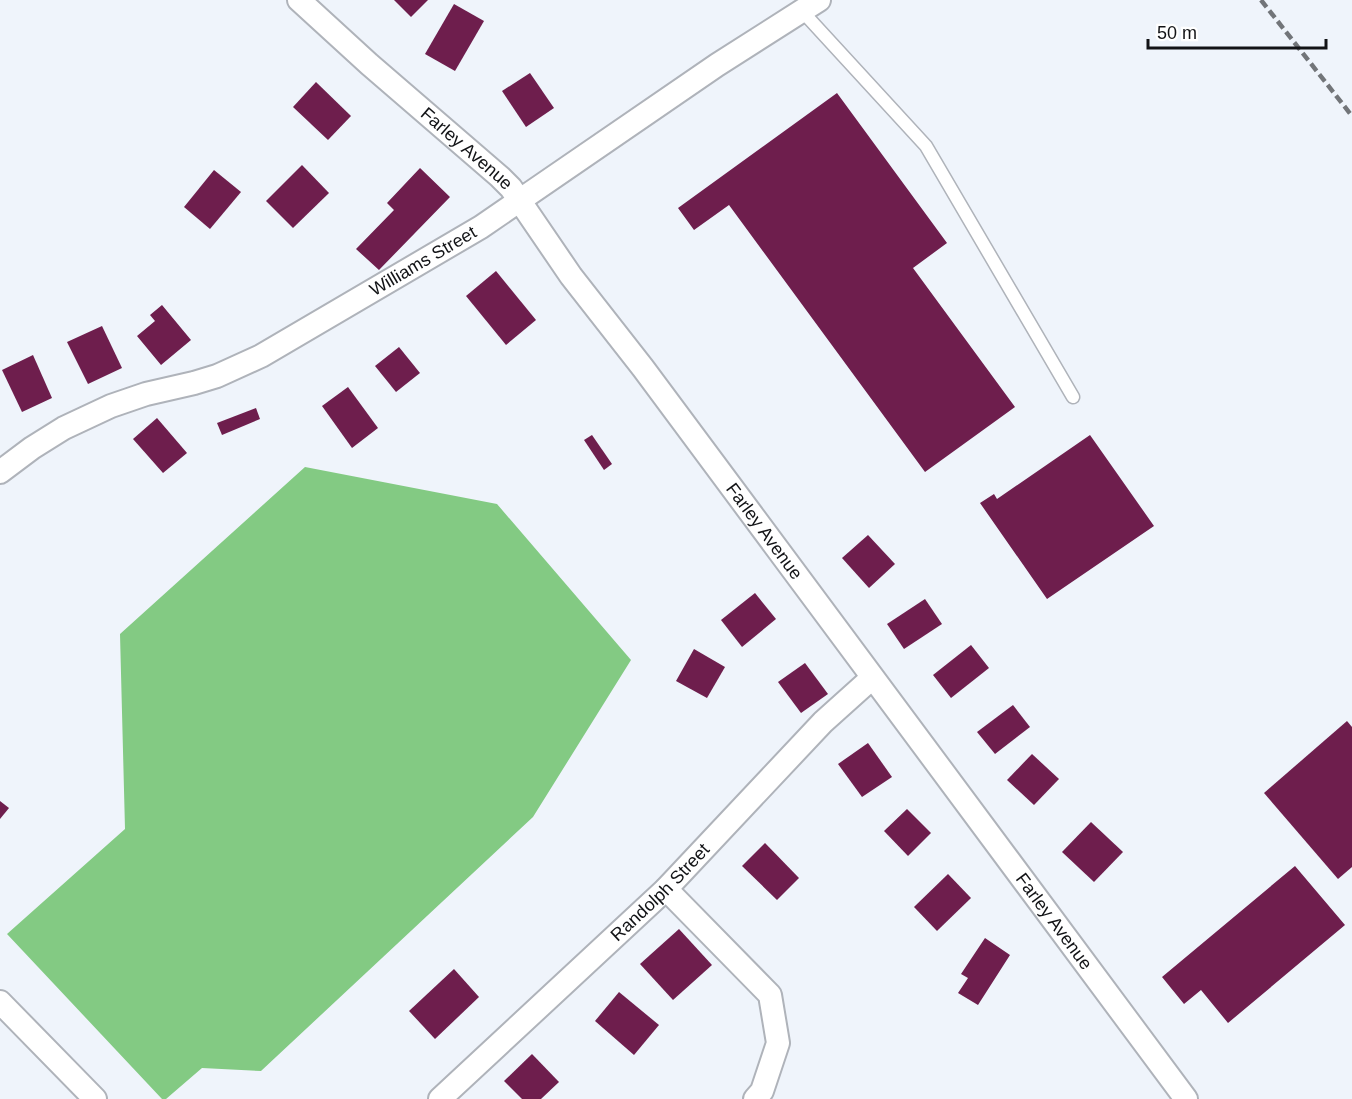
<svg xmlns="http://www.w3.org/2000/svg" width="1352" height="1099" viewBox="0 0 1352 1099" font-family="Helvetica,sans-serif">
  <rect width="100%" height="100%" fill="#eff4fb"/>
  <path fill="#83ca83" d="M305 467 497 504 631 660 533 817 261 1071 202 1068 166 1099H162L7 934 125 829 120 634Z"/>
  <g fill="#6e1e4d">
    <path d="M394 0H428L411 17Z"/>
    <path d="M454 4 484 21 455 71 425 54Z"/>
    <path d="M530 73 554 108 526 127 502 91Z"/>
    <path d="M316 82 351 116 328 140 293 107Z"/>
    <path d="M837 93 947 243 913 268 1015 407 925 472 729 205 694 230 678 208Z"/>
    <path d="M302 165 329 193 293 228 266 201Z"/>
    <path d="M420 168 450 197 379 270 356 249 394 210 387 203Z"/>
    <path d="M214 170 241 192 210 229 184 207Z"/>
    <path d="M496 271 536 320 506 345 466 296Z"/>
    <path d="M162 305 191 340 161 365 137 336 155 321 150 315Z"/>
    <path d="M102 326 122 368 88 384 67 342Z"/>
    <path d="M399 347 420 373 396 392 375 366Z"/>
    <path d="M33 355 52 398 22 412 2 370Z"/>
    <path d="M348 387 378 428 352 448 322 406Z"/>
    <path d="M256 408 260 419 222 435 217 423Z"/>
    <path d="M157 418 187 453 163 473 133 439Z"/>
    <path d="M592 435 612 464 604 470 584 440Z"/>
    <path d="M1090 435 1154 526 1047 599 980 503 994 494 997 499Z"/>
    <path d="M868 535 895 564 869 588 842 558Z"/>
    <path d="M755 593 776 619 742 647 721 620Z"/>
    <path d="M925 599 942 624 904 649 887 624Z"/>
    <path d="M971 645 989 668 951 698 933 675Z"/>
    <path d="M694 649 725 667 707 698 676 681Z"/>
    <path d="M805 663 828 694 801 713 778 682Z"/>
    <path d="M1013 705 1030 727 995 754 977 732Z"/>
    <path d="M1347 721 1352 727V867L1338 879 1264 793Z"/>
    <path d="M868 743 892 777 862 797 838 764Z"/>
    <path d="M1032 754 1059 779 1034 805 1007 780Z"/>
    <path d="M0 801 9 808 0 819Z"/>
    <path d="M907 809 931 833 908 856 884 831Z"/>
    <path d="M1091 822 1123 852 1094 882 1062 852Z"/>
    <path d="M765 843 799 878 777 900 742 866Z"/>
    <path d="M1295 866 1345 925 1228 1023 1201 990 1184 1004 1162 977Z"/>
    <path d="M948 874 971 898 937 931 914 907Z"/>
    <path d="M679 929 712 965 673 1000 640 964Z"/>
    <path d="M985 938 1010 955 978 1005 958 993 968 978 961 974Z"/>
    <path d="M454 969 479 997 435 1039 409 1011Z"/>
    <path d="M619 992 659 1025 634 1055 595 1021Z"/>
    <path d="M532 1054 559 1082 541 1099H522L504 1081Z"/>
  </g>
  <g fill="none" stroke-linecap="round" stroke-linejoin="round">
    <defs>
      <path id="service" d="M802 11 926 146 1073 397"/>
      <g id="minor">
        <path id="s1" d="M299 0 369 64 500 177 511 188 571 276 643 368 1186 1099"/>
        <path id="s2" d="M0 472 32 448 64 428 111 406 146 394 194 383 217 376 261 356 481 227 717 65 819 0"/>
        <path d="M666 889 770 995 778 1043 762 1091 755 1099"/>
        <path d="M0 1002 95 1099"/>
        <path id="s3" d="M440 1099 666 889 823 722 872 678"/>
      </g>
    </defs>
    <use href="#service" stroke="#afb3ba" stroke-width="15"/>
    <use href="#minor" stroke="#afb3ba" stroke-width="26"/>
    <use href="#service" stroke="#fff" stroke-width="12"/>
    <use href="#minor" stroke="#fff" stroke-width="22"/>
    <path stroke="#727579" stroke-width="4.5" stroke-dasharray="9 4.5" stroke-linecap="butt" d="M1261 0 1352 116"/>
  </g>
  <g text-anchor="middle" stroke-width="6" stroke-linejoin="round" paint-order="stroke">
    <g font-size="18" fill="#121316" stroke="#fff">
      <text dy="6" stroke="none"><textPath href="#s1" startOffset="224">Farley Avenue</textPath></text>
      <text dy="6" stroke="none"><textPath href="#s2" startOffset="476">Williams Street</textPath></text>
      <text dy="6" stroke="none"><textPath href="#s1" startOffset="710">Farley Avenue</textPath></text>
      <text dy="6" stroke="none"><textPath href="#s3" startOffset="302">Randolph Street</textPath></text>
      <text dy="6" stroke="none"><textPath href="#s1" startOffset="1196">Farley Avenue</textPath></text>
    </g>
  </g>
  <path d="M1148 39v9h178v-9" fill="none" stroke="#121316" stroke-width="3"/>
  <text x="1157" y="39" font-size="18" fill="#121316" stroke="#ffffff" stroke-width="4.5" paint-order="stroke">50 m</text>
</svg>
